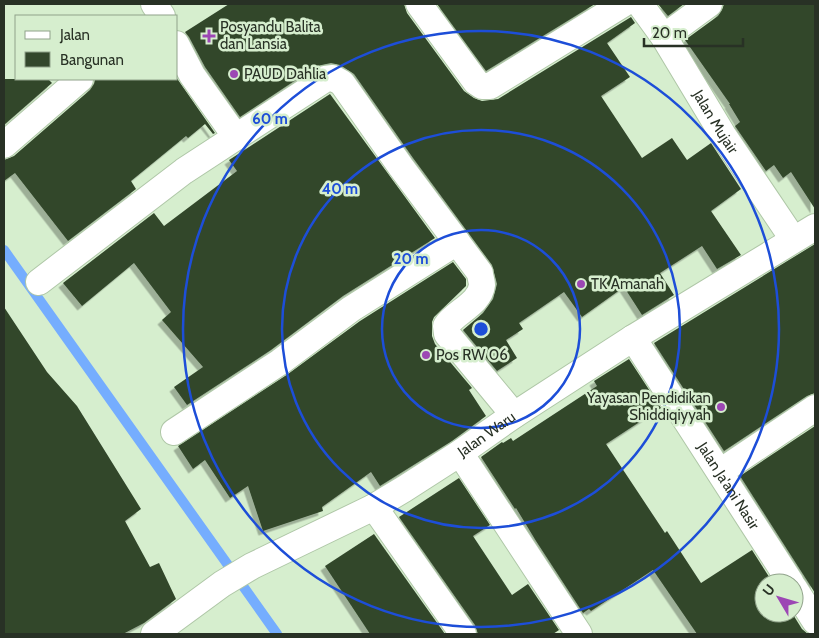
<svg xmlns="http://www.w3.org/2000/svg" width="819" height="638" viewBox="0 0 819 638" font-family="Cabin,sans-serif">
  <defs>
    <filter id="shadow"><feDropShadow dx="-4.5" dy="4.5" stdDeviation="0" flood-color="#0004"/></filter>
  </defs>
  <rect width="100%" height="100%" fill="#d6eece"/>
  <g fill="none" stroke-linecap="round" stroke-linejoin="round">
    <path stroke="#75adfe" stroke-width="10" d="M4 250 277 634"/>
  </g>
  <g fill="#33472c" filter="url(#shadow)">
    <path d="M229 4H404L407 13 464 91 474 98 482 101 498 99 631 17 635 23 607 43 630 77 601 96 642 158 672 138 687 160 711 143 741 189 711 211 741 255 717 269 702 246 660 273 674 295 642 315 624 287 582 317 564 292 519 323 523 329 506 340 517 358 497 371 463 330 483 313 493 299 497 284 492 265 413 158 354 74 340 65 331 63 317 66 240 117 205 67 189 37 185 32Z"/>
    <path d="M437 4H595L486 71Z"/>
    <path d="M658 4H684L668 16Z"/>
    <path d="M724 4H815V209L791 172 783 178 774 165 766 171 735 126 740 122 729 104H730L685 40 718 16 722 10Z"/>
    <path d="M176 77 215 133 213 134 205 124 188 138 186 136 131 181 136 189 68 241 15 173 4 181V160L14 156 90 90 94 84 95 79H176Z"/>
    <path d="M4 79H48L52 83 4 125Z"/>
    <path d="M330 94 435 238 343 296 271 350 187 405 174 387 203 367 162 320 171 312 134 263 82 306 63 283 154 213 164 226 237 171 229 160Z"/>
    <path d="M815 244V393L807 396 724 451 654 343Z"/>
    <path d="M453 262 466 279V286L434 317 432 322V336L435 344 472 388 469 390 486 416 452 441 380 486 371 472 322 507 323 511 263 531 248 486 230 498 205 460 193 469 178 446 288 374 360 321Z"/>
    <path d="M4 307 47 372 77 406 141 509 125 521 150 567 159 563 176 599 144 623 123 634H4Z"/>
    <path d="M629 359 661 408 606 444 665 533 667 531 701 583 752 550 773 583H764V613H792L802 629 808 634H697L653 570 591 611 589 609 583 613 536 541 516 508 515 509 481 457 502 442 503 443 511 438 513 441 597 386 594 381Z"/>
    <path d="M815 426V593L740 476Z"/>
    <path d="M459 478 490 525 473 536 512 595 528 584 559 630 553 634H478L475 625 399 517Z"/>
    <path d="M374 534 445 634H370L325 566Z"/>
  </g>
  <g fill="none" stroke-linecap="round" stroke-linejoin="round">
    <defs>
      <g id="street">
        <path d="M154 4 162 16"/>
        <path d="M419 4 476 82 482 86H490L623 4"/>
        <path id="s1" d="M640 4 664 37 723 135 793 239"/>
        <path d="M664 37 709 4"/>
        <path d="M176 44 192 75 236 137"/>
        <path d="M4 145 80 79"/>
        <path d="M39 282 184 171 325 79 333 78 342 83 401 167 480 273C480 277 482 281 482 285 480 304 455 312 446 326L447 334 514 415"/>
        <path id="s2" d="M633 338 791 583"/>
        <path d="M174 432 280 362 351 309 457 242"/>
        <path d="M460 453 579 634"/>
        <path d="M720 472 815 408"/>
        <path d="M374 507 463 634"/>
        <path d="M794 588 815 621"/>
        <path id="s3" d="M154 634 222 584 252 566 374 507 404 489 460 453 514 415 633 338 815 227"/>
      </g>
    </defs>
    <use href="#street" stroke="#afc7a7" stroke-width="28"/>
    <use href="#street" stroke="#fff" stroke-width="26"/>
  </g>
  <g fill="none" stroke="#1d4ed8" stroke-width="2.5">
    <circle cx="481" cy="329" r="99"/>
    <circle cx="481" cy="329" r="199"/>
    <circle cx="481" cy="329" r="298"/>
  </g>
  <g fill="#9c47b4" stroke="#d6eece" stroke-width="2">
    <path d="M206.5 28.5h5v5h5v5h-5v5h-5v-5h-5v-5h5z"/>
    <circle cx="234" cy="74" r="5"/>
    <circle cx="581" cy="284" r="5"/>
    <circle cx="426" cy="355" r="5"/>
    <circle cx="721" cy="407" r="5"/>
  </g>
  <g text-anchor="middle" stroke-width="5" stroke-linejoin="round" paint-order="stroke">
    <g font-size="15" fill="#283125" stroke="#d6eece" text-anchor="start">
      <text x="220" y="32">Posyandu Balita<tspan x="220" dy="17">dan Lansia</tspan></text>
      <text x="244" y="79">PAUD Dahlia</text>
      <text x="591" y="289">TK Amanah</text>
      <text x="436" y="360">Pos RW 06</text>
      <text x="711" y="403" text-anchor="end">Yayasan Pendidikan<tspan x="711" dy="17">Shiddiqiyyah</tspan></text>
    </g>
    <g font-size="15" fill="#283125" stroke="#d6eece">
      <text dy="5" stroke="none"><textPath href="#s1" startOffset="140">Jalan Mujair</textPath></text>
      <text dy="5" stroke="none"><textPath href="#s3" startOffset="389">Jalan Waru</textPath></text>
      <text dy="5" stroke="none"><textPath href="#s2" startOffset="176">Jalan Ja'ani Nasir</textPath></text>
    </g>
  </g>
  <circle cx="481" cy="329" r="8" fill="#1d4ed8" stroke="#d6eece" stroke-width="2.5"/>
  <g font-size="15" text-anchor="middle" font-weight="bold" fill="#1d4ed8" stroke="#d6eece" stroke-width="5" stroke-linejoin="round" paint-order="stroke">
    <text x="270" y="124">60 m</text>
    <text x="340" y="194">40 m</text>
    <text x="411" y="264">20 m</text>
  </g>
  <rect width="819" height="638" fill="none" stroke="#283125" stroke-width="10"/>
  <rect x="15" y="15" width="162" height="65" fill="#d6eece" stroke="#90a28a"/>
  <rect x="25" y="31" width="25" height="8" fill="#ffffff" stroke="#90a28a"/>
  <text x="60" y="40" font-size="15" fill="#283125">Jalan</text>
  <rect x="25" y="52" width="25" height="15" fill="#33472c" stroke="#90a28a"/>
  <text x="60" y="65" font-size="15" fill="#283125">Bangunan</text>
  <g transform="translate(779 598) rotate(308)"><circle r="24" fill="#d6eece" stroke="#90a28a"/>
  <path d="M0-4L9 19L0 12L-9 19Z" fill="#9c47b4"/>
  <text y="-8" font-size="14" font-weight="bold" text-anchor="middle" fill="#283125">U</text>
  </g>
  <path d="M644 38v8h99v-8" fill="none" stroke="#283125" stroke-width="2.5"/>
  <text x="652" y="38" font-size="15" fill="#283125" stroke="#d6eece" stroke-width="4" paint-order="stroke">20 m</text>
</svg>
